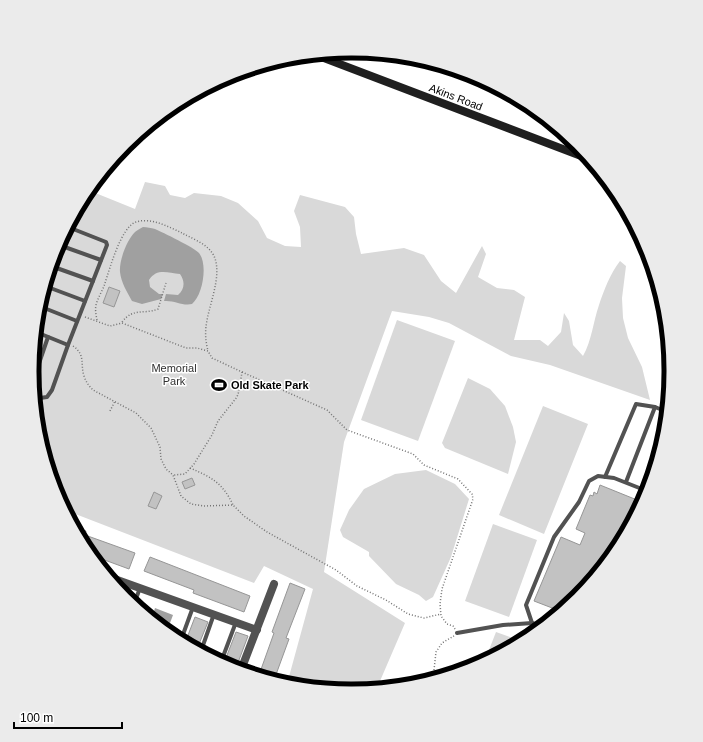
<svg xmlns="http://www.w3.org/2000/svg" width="703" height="742" viewBox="0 0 703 742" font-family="Helvetica,sans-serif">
  <rect width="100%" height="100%" fill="#fff"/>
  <g fill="#d9d9d9">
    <path d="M145 182 165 186 170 195 185 198 194 193 221 196 238 203 258 221 267 238 285 246 301 247 300 227 294 211 300 195 345 207 354 217 356 234 361 254 404 248 424 255 441 281 456 293 482 246 486 254 478 277 497 288 514 290 525 297 514 340H540L548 346 561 332 564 313 569 321 573 345 583 356C592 340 593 322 599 305 604 290 610 274 620 261L626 266 622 298 623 318 628 338 642 367 650 400 550 365 511 356 449 323 429 317 392 311 344 442 324 572 405 623 377 688 351 690 287 684 313 589 264 566 254 583 65 510 56 493 38 433 32 371 38 308 56 249 88 190 135 209Z"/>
    <path d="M397 320 455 341 418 441 361 420Z"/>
    <path d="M468 378 490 389 505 406 513 427 516 442 508 474 445 448 442 443Z"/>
    <path d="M543 406 588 424 544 534 499 515Z"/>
    <path d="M426 470 455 484 469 499 451 557 433 597 426 601 419 595 396 584 369 556V552L343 537 340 530 349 510 364 489 395 474Z"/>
    <path d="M493 524 537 540 509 617 465 601Z"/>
    <path d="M496 632 521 641 490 658 489 650Z"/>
  </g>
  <g fill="#a0a0a0">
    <path d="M143 227C147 227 151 228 155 229 162 232 195 248 199 253 208 264 203 295 192 304 182 306 174 300 164 301L166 294 178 295C185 289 185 281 180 274 167 273 157 268 149 280L150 287 159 294H163L161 299 142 304 132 301C127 292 121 282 120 272 119 260 127 240 135 232 137 230 140 229 143 227Z"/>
    <path d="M155 608 173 615 167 631 152 618Z"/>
  </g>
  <g fill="#c2c2c2" stroke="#969696">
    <path d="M109 287 120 291 114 307 103 303Z"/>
    <path d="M192 478 195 485 185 489 182 482Z"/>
    <path d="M600 485 642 502 619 545 613 542 607 557 609 558 577 597 560 611 534 601 561 537 580 545 585 533 576 529 590 495 593 496 594 492 597 494Z"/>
    <path d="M154 492 162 496 156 509 148 506Z"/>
    <path d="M74 527 86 531 85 535 135 553 129 569 91 555 86 548Z"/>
    <path d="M150 557 250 596 244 612 193 593 194 590 144 571Z"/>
    <path d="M290 583 305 589 286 638 289 639 274 680 259 675 274 633 272 632Z"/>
    <path d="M195 617 208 622 197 649 185 643Z"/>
    <path d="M236 632 248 636 236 668 224 663Z"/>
  </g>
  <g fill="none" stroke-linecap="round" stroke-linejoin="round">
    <g stroke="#747474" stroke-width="1.5" stroke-dasharray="1 2" stroke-linecap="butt">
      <path d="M85 317 110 326 122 323 186 348H197L208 351 212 358 242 372 239 391 237 397 218 421 212 435 194 464 185 474 174 475"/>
      <path d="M97 320C96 315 95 310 96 305 98 297 103 290 105 283 110 268 121 227 136 222 151 217 169 227 182 233 193 239 208 244 214 256 223 276 208 306 206 327 205 335 206 343 208 351"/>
      <path d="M122 322C134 307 143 315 158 309L166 283"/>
      <path d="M73 346C86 355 80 364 84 376 86 382 89 386 93 390L136 413 151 428 160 447 161 459 166 469 173 475 181 496 191 504 204 506 233 505 244 516 267 532 336 570 357 586 386 600 408 614 424 618 441 614"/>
      <path d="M242 372 327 410 347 430 413 454 424 465 458 479 472 494 473 499 442 589 440 604 441 616 447 624 453 626 455 629"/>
      <path d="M110 411 115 401"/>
      <path d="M190 468C211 477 223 483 233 505"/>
      <path d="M433 679 436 652 442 643 454 636"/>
    </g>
    <g stroke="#525252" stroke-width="4">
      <path d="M59 245 101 260"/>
      <path d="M51 266 93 281"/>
      <path d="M45 286 85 301"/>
      <path d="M39 306 77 321"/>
      <path d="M36 332 68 345 107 245 106 242 68 227"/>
      <path d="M33 381 48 337"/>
      <path d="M34 396 40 398 47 397 52 390 68 345"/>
      <path d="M605 477 636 404 655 407 667 412"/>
      <path d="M626 482 655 407"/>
      <path d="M134 604 140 588"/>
      <path d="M532 623 526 605 531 593 554 537 579 502 589 481 598 476 614 478 647 491"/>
      <path d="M457 633 503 625 532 623 541 626"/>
      <path d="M181 640 193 607"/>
      <path d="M201 651 214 614"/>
      <path d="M221 662 236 622"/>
    </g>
    <g stroke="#525252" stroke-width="8">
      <path d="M109 577 257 630"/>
      <path d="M241 670 274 584"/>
    </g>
    <path stroke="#1f1f1f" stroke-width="8" d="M316 55 589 159"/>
  </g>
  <defs>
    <symbol id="stadium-bare" viewBox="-9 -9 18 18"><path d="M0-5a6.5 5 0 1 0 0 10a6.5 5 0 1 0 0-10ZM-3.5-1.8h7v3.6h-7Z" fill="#000" stroke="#fff" stroke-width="2.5" paint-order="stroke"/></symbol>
  </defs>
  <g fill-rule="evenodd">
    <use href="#stadium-bare" x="208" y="374" width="22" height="22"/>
  </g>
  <g text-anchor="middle" stroke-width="3" stroke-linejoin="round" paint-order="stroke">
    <g font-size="11" fill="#000" stroke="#fff">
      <text transform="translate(456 97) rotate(21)" y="4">Akins Road</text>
    </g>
    <g font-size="11" fill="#303030" stroke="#fff">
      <text x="174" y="372">Memorial<tspan x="174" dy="13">Park</tspan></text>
    </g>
    <g font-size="11" font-weight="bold" fill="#000" stroke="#fff" text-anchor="start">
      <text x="231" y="389">Old Skate Park</text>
    </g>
  </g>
  <path d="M0 0H703V742H0ZM351 58H352A312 312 0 0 1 664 370V372A312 312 0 0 1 352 684H351A312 312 0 0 1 39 372V370A312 312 0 0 1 351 58Z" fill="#ebebeb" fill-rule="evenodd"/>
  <path fill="none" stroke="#000" stroke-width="5" d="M351 58H352A312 312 0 0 1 664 370V372A312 312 0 0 1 352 684H351A312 312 0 0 1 39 372V370A312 312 0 0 1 351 58Z"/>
  <path d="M14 722v6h108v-6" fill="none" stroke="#000000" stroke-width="2"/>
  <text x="20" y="722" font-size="12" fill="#000000" stroke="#ffffff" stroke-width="3" paint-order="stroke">100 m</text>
</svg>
